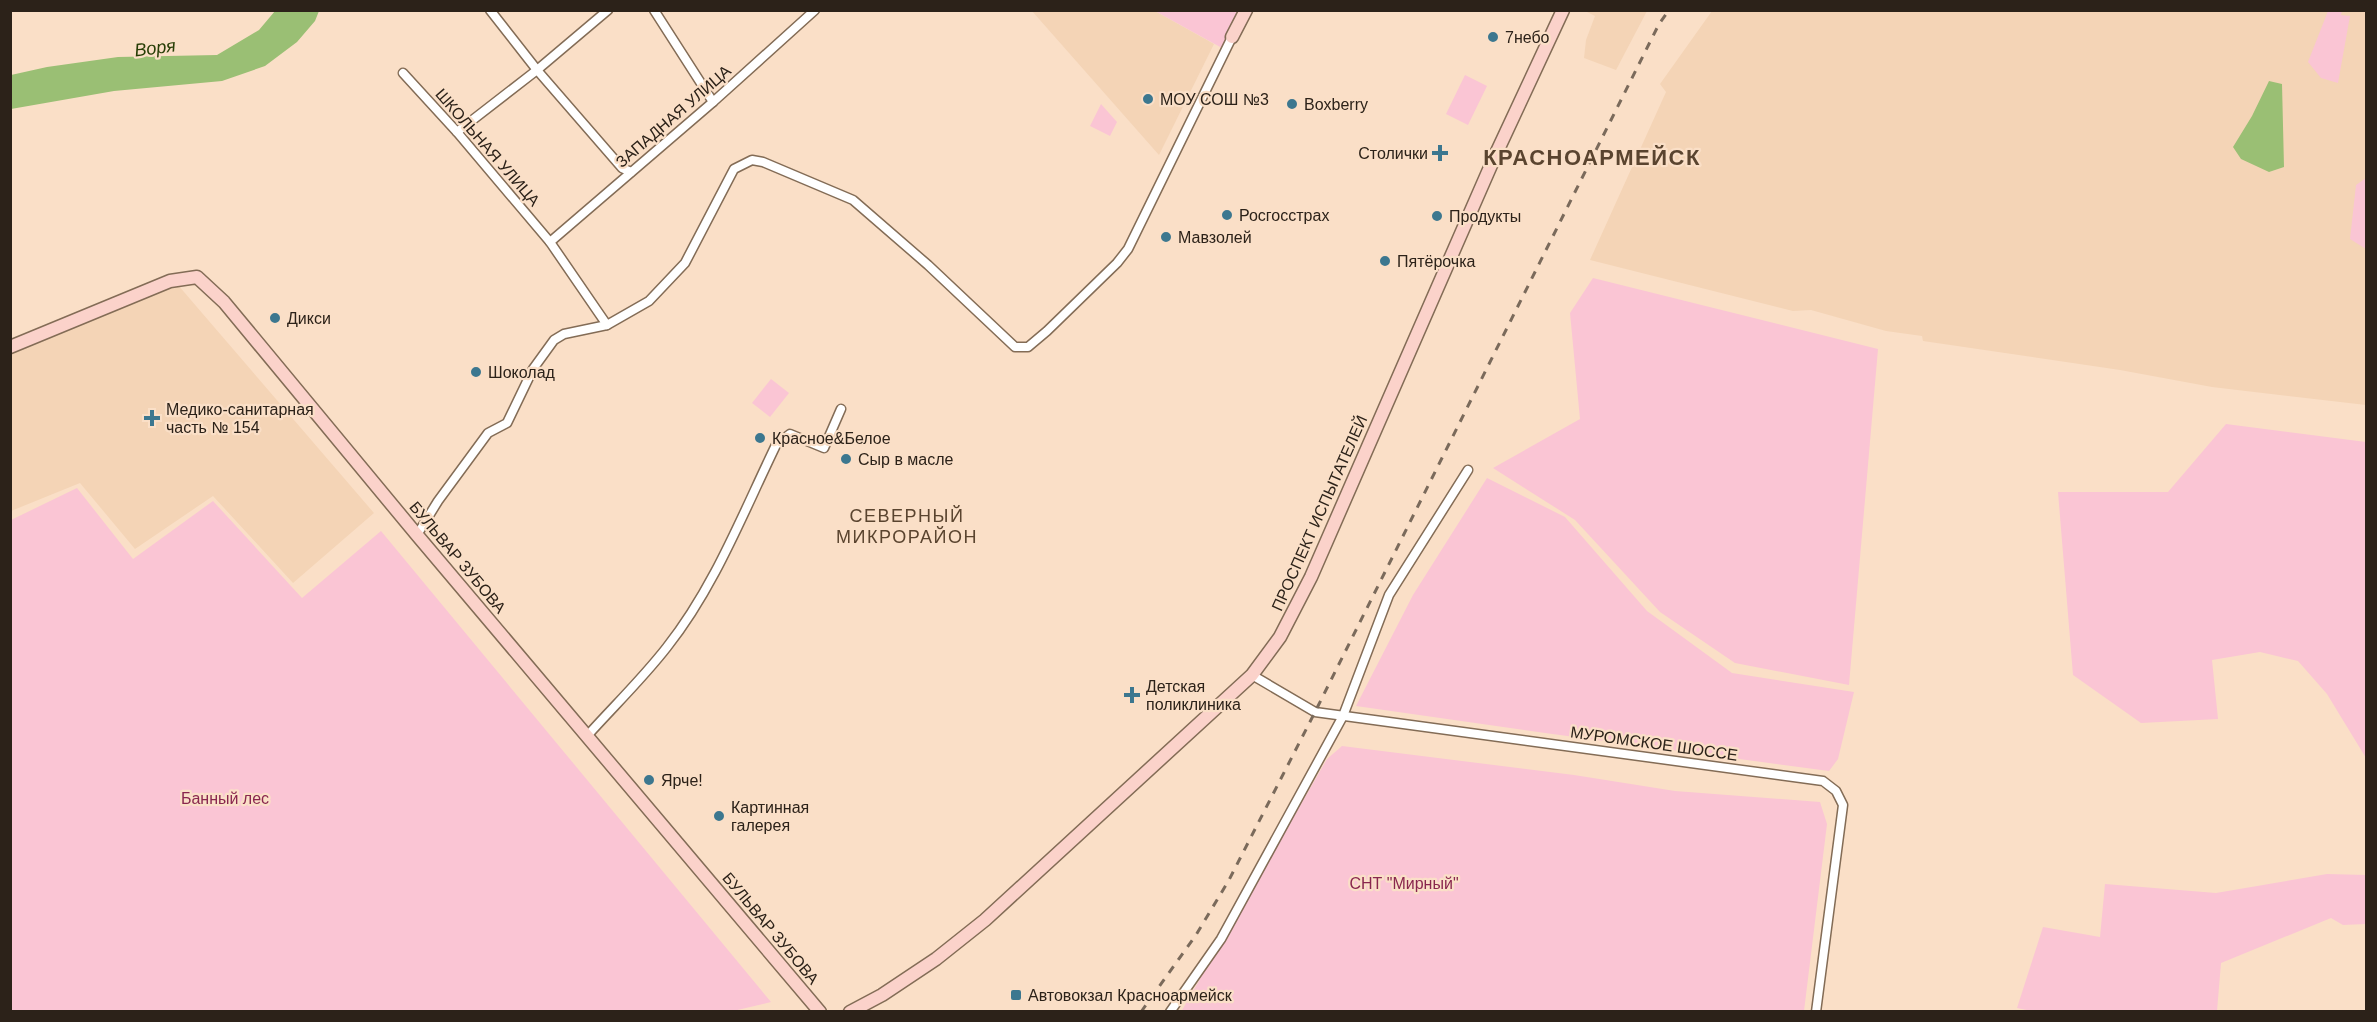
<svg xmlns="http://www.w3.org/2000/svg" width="2377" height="1022" viewBox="0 0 2377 1022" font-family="Arial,sans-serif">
  <rect width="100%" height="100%" fill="#fadfc7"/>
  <g fill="#f4d4b6">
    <path d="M1032 11H1155L1214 44 1159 155Z"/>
    <path d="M1585 11H1647L1616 70 1584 58 1586 40 1595 16Z"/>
    <path d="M1712 11H2366V405L2212 387 2120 370 1923 341 1922 336 1886 331 1811 310 1793 311 1590 260 1666 92 1660 84Z"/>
    <path d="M178 285 374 513 293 583 213 496 135 549 80 483 11 511V354Z"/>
  </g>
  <g fill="#fac5d4">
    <path d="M1155 11H1242L1222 48Z"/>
    <path d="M2328 11H2342L2341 15 2350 16 2338 83 2321 78 2308 62Z"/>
    <path d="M1465 75 1487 86 1468 125 1446 114Z"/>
    <path d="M1101 104 1117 122 1110 136 1090 126Z"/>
    <path d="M2366 178V249L2350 239 2356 185Z"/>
    <path d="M1593 278 1878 349 1849 685 1735 663 1660 612 1575 520 1493 468 1580 419 1570 313Z"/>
    <path d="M771 379 789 393 770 417 752 403Z"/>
    <path d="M2226 424 2366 442V758L2327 694 2298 661 2260 652 2212 660 2218 719 2141 723 2073 675 2058 492H2168Z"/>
    <path d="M1487 478 1565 517 1647 611 1732 673 1854 692 1838 759 1829 771 1545 733 1356 706 1413 595Z"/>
    <path d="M77 488 133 559 213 501 302 598 381 531 771 1002 729 1012 11 1011V520Z"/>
    <path d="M1342 746 1574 775 1675 791 1820 802 1827 824 1804 1011 1181 1012 1327 759Z"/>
    <path d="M2327 874 2366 875V924L2343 925 2331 918 2221 963 2217 1011 2037 1012 2017 1008 2043 927 2100 937 2105 884 2216 893Z"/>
  </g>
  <g fill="#9abf74">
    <path d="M275 11H319L315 21 297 42 265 66 222 81 114 91 11 109V75L47 67 118 57 217 55 259 30Z"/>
    <path d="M2269 81 2282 84 2284 167 2269 172 2241 159 2233 147 2252 116Z"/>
  </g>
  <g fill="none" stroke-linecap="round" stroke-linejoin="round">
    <defs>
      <g id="street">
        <path d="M490 10 537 70 622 168 631 172"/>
        <path d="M654 10 713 102"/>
        <path d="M403 73 457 132 550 242 607 325"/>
        <path d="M457 132 537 70 608 10"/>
        <path d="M550 242 713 102 815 10"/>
        <path d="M417 535 438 501 488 433 507 423 533 369 554 340 564 334 607 325 649 301 685 263 734 169 752 160 763 162 853 200 928 265 1015 347H1028L1047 331 1117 263 1128 249 1232 37"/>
        <path d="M1252 675 1315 712 1823 781 1836 791 1843 805 1816 1012"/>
        <path d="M587 736C614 706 643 678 667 647 714 588 743 513 776 445L790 434 824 448 841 409"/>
        <path d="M1170 1012 1221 939 1343 716 1389 595 1468 470"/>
      </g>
      <g id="secondary">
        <path d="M1232 37 1246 10"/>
        <path d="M10 347 170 281 197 277 224 302 417 535 820 1012"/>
        <path d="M850 1012 882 995 936 959 985 920 1252 675 1280 637 1311 577 1495 156 1563 10"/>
      </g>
    </defs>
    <use href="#street" stroke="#836c56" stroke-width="11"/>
    <use href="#secondary" stroke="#836c56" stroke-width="15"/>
    <use href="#street" stroke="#fff" stroke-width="8"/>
    <use href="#secondary" stroke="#fbd2ca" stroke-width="12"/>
    <path stroke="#7a6a5b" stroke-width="3" stroke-dasharray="8 8" stroke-linecap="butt" d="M1141 1012 1196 935 1229 880 1315 712 1659 24 1669 10"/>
  </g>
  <g fill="#3c778f" stroke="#fadfc7" stroke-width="2">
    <circle cx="1493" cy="37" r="6"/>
    <circle cx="1148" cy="99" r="6"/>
    <circle cx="1292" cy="104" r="6"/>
    <path d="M1437 144h6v6h6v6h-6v6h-6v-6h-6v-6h6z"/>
    <circle cx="1227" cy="215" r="6"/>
    <circle cx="1437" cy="216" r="6"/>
    <circle cx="1166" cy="237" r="6"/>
    <circle cx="1385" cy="261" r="6"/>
    <circle cx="275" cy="318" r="6"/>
    <circle cx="476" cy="372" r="6"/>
    <path d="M149 409h6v6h6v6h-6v6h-6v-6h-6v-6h6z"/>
    <circle cx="760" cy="438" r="6"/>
    <circle cx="846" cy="459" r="6"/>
    <path d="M1129 686h6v6h6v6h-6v6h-6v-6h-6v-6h6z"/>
    <circle cx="649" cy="780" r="6"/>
    <circle cx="719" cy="816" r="6"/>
    <rect x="1010" y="989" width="12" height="12" rx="3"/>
  </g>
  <g text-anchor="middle" stroke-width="4.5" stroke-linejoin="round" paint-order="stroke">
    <g font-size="16" fill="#2c2219" stroke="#fadfc7" text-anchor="start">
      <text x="1505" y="43">7небо</text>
      <text x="1160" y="105">МОУ СОШ №3</text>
      <text x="1304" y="110">Boxberry</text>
      <text x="1428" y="159" text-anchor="end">Столички</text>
      <text x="1239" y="221">Росгосстрах</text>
      <text x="1449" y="222">Продукты</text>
      <text x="1178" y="243">Мавзолей</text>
      <text x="1397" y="267">Пятёрочка</text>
      <text x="287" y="324">Дикси</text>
      <text x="488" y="378">Шоколад</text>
      <text x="166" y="415">Медико-санитарная<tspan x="166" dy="18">часть № 154</tspan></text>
      <text x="772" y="444">Красное&amp;Белое</text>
      <text x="858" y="465">Сыр в масле</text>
      <text x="1146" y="692">Детская<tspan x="1146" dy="18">поликлиника</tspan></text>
      <text x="661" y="786">Ярче!</text>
      <text x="731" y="813">Картинная<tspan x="731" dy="18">галерея</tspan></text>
      <text x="1028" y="1001">Автовокзал Красноармейск</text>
    </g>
    <g font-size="16" fill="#2c2219" stroke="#fadfc7">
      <text transform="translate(673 116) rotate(-41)" y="6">ЗАПАДНАЯ УЛИЦА</text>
      <text transform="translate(488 147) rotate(49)" y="6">ШКОЛЬНАЯ УЛИЦА</text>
      <text transform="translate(1319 513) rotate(-66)" y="6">ПРОСПЕКТ ИСПЫТАТЕЛЕЙ</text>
      <text transform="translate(458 557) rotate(50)" y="6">БУЛЬВАР ЗУБОВА</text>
      <text transform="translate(1654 743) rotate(8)" y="6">МУРОМСКОЕ ШОССЕ</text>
      <text transform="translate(771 928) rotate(50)" y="6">БУЛЬВАР ЗУБОВА</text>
    </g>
    <g font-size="16" fill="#89264e" stroke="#fadfc7">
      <text x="225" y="804">Банный лес</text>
      <text x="1404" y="889">СНТ "Мирный"</text>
    </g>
    <g font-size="18" font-style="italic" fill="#273e06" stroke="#fadfc7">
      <text transform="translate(155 48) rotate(-7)" y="6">Воря</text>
    </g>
    <g font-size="18" letter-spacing="1.5" fill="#5a442f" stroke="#fadfc7">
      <text x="907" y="522">СЕВЕРНЫЙ<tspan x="907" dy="21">МИКРОРАЙОН</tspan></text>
    </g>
    <g font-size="22" font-weight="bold" letter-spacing="1.5" fill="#5a442f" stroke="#fadfc7">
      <text x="1592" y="165">КРАСНОАРМЕЙСК</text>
    </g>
  </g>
  <rect width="2377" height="1022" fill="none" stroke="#2c2219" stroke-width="24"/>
</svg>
